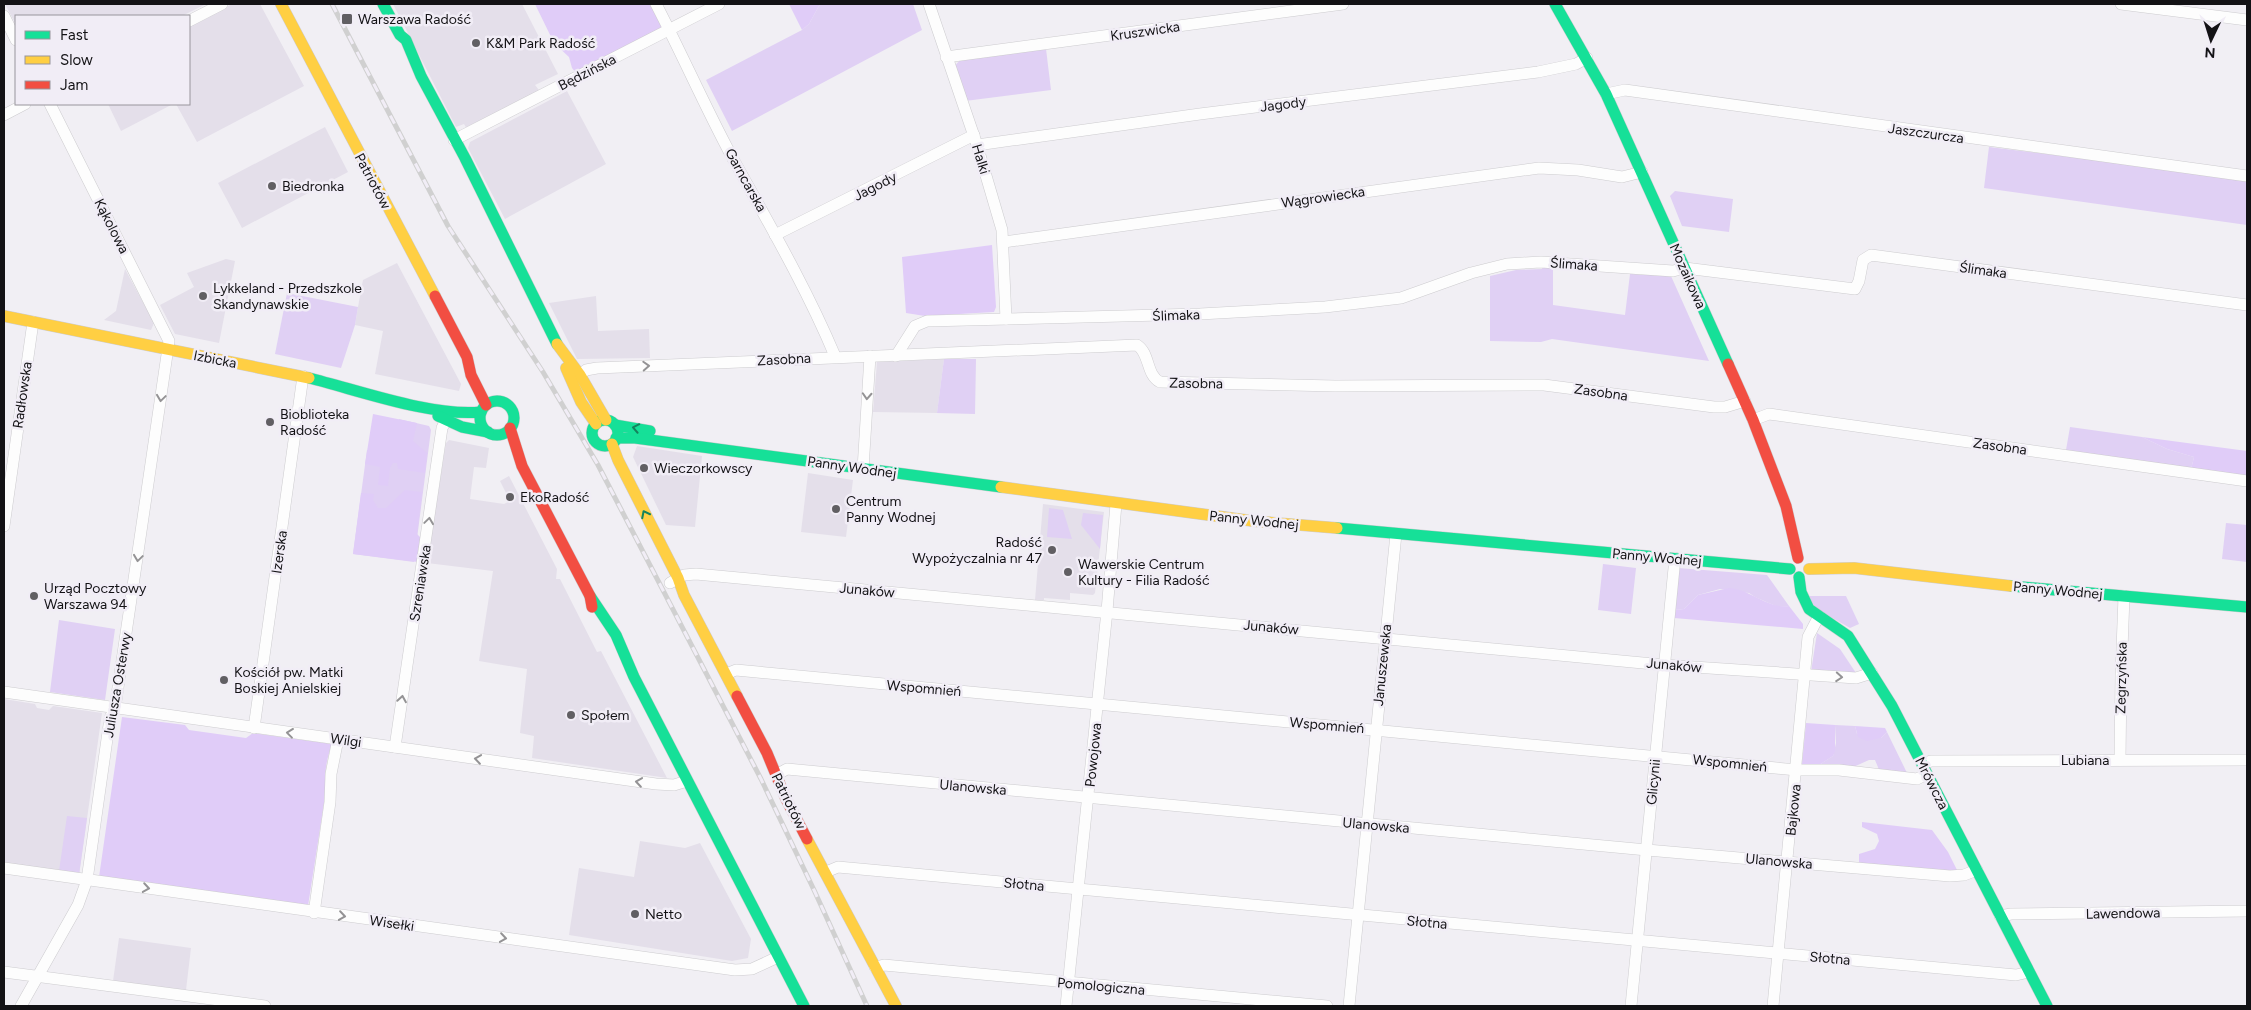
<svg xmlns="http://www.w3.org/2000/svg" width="2251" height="1010" viewBox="0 0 2251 1010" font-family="Figtree,sans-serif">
  <rect width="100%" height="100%" fill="#f1eff4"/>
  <g fill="#e4dfea">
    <path d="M5 4H206L182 16H16V25Z"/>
    <path d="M232 4H260L304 86 197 142 176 104H189V27Z"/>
    <path d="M393 4H522L558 74 535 85 539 90 467 129 464 124 456 127Z"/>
    <path d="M567 91 606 164 505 219 468 148 470 142Z"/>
    <path d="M108 104H173L121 131Z"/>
    <path d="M325 127 348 172 242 228 218 183Z"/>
    <path d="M226 259 235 261 219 343 175 334 160 305 194 287 187 273Z"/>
    <path d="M397 263 461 384 459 391 375 374 383 331 355 325 358 307 363 280Z"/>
    <path d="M125 269 154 323 151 330 104 320 116 311Z"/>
    <path d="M596 296 598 331 649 329 650 358 577 359 549 303Z"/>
    <path d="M944 359 937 413 873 412 877 362Z"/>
    <path d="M449 440 489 448 486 468 474 467 470 499 504 504 510 501 500 481 509 476 557 569 556 579H560L597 652 601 651 667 778 532 758 534 736 520 733 527 669 479 661 493 571 427 563 446 443Z"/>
    <path d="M637 446 702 456 695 527 666 525 633 457Z"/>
    <path d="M808 473 853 480 846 537 801 532Z"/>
    <path d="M1043 504 1104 512 1095 593 1093 595 1070 593V600L1044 598V600H1035Z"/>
    <path d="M4 699 35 704 37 708 49 710 53 706 102 713 79 875 4 864Z"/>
    <path d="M640 841 685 848 700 843 751 939 748 958 732 961 569 935 579 868 634 877Z"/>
    <path d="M119 938 191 948 186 990 113 981Z"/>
  </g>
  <g fill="#e0d0f4">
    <path d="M820 4H913L922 30 732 131 706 80 802 30 809 24Z"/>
    <path d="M1046 49 1051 90 965 101 953 68 960 60Z"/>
    <path d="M1989 147 2247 179V225L1984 188Z"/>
    <path d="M1675 191 1733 199 1729 232 1682 226 1670 196Z"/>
    <path d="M1543 266H1553V305L1625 315 1630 274 1671 276 1709 361 1552 339 1541 342 1490 341V276L1516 270 1542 269Z"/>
    <path d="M287 293 358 307 355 325 341 368 275 354Z"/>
    <path d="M944 359H976L975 414 937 413Z"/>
    <path d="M399 419 429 426 431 430 414 562 353 554 367 450 395 448Z"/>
    <path d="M2070 427 2142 437 2167 449 2194 457 2191 469 2066 450Z"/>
    <path d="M1049 508 1063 510 1072 539 1047 537Z"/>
    <path d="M1083 513 1103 515 1100 549 1081 525Z"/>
    <path d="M2226 523 2247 525V562L2222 559Z"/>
    <path d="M1603 564 1636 568 1631 614 1598 610Z"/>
    <path d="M1678 568 1767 575 1789 606 1778 607 1755 597 1749 593 1720 589 1698 595 1684 609 1675 610Z"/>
    <path d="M1808 596H1846L1859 624 1850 628 1815 608Z"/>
    <path d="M59 620 115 629 105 700 50 692Z"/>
    <path d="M1817 633 1840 649 1856 673 1811 672Z"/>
    <path d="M1835 725 1855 726 1857 734 1881 738 1887 732 1908 775 1880 772 1875 760H1869L1849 769 1816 767 1833 756 1836 743Z"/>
    <path d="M67 816 87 818 79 875 59 871Z"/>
  </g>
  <g fill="#e0ccf8">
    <path d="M535 4H652L663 24 661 29 577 74 572 68 569 57 554 43Z"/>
    <path d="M789 4H820L809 24 802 30Z"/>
    <path d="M992 245 996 307 994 312 925 316 906 313 902 257Z"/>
    <path d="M373 414 417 423 413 441 427 453 425 473 398 469 397 463H393L390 468 388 486 378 485 380 467 365 464Z"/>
    <path d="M2142 437 2247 451V477L2191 469 2194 457 2167 449Z"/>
    <path d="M405 490 422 492 417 534 422 539 418 562 353 554 361 493 374 494 373 500 378 508H386Z"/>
    <path d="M1729 588C1750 589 1767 609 1789 606L1803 624V629L1674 618 1675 610 1684 609 1698 595Z"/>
    <path d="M122 717 185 725 189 730 246 738 253 733 332 744C326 761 324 773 326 790L308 906 99 877Z"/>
    <path d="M1806 723 1835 725V751L1833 756 1816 767 1802 764Z"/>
    <path d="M1855 726 1885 728 1887 732 1881 738 1867 741 1858 737Z"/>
    <path d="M1862 822 1932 830 1948 852 1958 872 1859 863V854L1875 849 1879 841 1877 834 1862 827Z"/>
  </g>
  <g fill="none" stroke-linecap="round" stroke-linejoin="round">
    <defs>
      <g id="street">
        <path d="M656 4C682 54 705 107 732 157 768 222 806 287 835 356"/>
        <path d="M929 4 977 145 1002 230 1006 319"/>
        <path d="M2121 4 2247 20"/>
        <path d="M4 16 16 40"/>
        <path d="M189 21 222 4"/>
        <path d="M946 57 1343 4"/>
        <path d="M1606 94 1625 90 2247 176"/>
        <path d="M4 115 25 104"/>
        <path d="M454 140 719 4"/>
        <path d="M977 145 1200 114 1538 72 1576 64 1587 58"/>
        <path d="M775 235 974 135"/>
        <path d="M1004 242 1539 168 1578 170 1622 177 1642 172"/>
        <path d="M896 356 915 326 927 321 1200 314 1325 307 1401 298 1471 273 1507 264 1541 262 1673 271 1685 268 1855 289 1859 281 1863 260 1871 255 2247 305"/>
        <path d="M580 375 586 370 597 368 1137 345C1150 353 1146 375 1160 382L1335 386 1544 385 1714 407H1725L1745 401"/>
        <path d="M1753 420 1769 414 2247 481"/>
        <path d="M863 469 870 356"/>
        <path d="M4 526 33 322"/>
        <path d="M670 583 684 575 696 574 1664 665 1856 678 1872 673"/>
        <path d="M726 674 736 670 1797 770H1839L1917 779 1927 774"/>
        <path d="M4 692 656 784 674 785 687 781"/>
        <path d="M254 728 303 376"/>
        <path d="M395 747 442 428 446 420"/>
        <path d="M2120 760 2121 676 2124 596"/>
        <path d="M1922 764 1931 761 2247 760"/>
        <path d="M776 775 787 769 1647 850 1950 876 1964 875 1977 870"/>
        <path d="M4 868 735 970 752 969 778 957"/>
        <path d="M826 872 838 867 2016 975 2029 972"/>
        <path d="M314 913 330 802 331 774 338 739"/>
        <path d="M2000 916 2011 914 2247 911"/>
        <path d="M875 967 884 965 1327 1006"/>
        <path d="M4 972 265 1006"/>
        <path d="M21 1006 78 905 87 880 110 718 115 708 169 341 50 104"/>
        <path d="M1066 1006 1107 611 1116 504"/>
        <path d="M1349 1006 1396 534"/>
        <path d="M1631 1006 1675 558"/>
        <path d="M1773 1006 1808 637 1819 616"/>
      </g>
      <g id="fast">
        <path d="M383 4 400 35 406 40 421 76 465 158 557 344"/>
        <path d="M1555 4 1606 94 1728 364"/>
        <path d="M309 378C358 390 432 417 481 412"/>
        <circle cx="497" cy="418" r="17"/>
        <path d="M438 416 462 427 488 432"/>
        <circle cx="605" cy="433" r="13"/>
        <path d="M615 425 650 431"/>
        <path d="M616 438H635L1001 487"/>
        <path d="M1337 528 1790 569"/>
        <path d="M1799 577 1801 592 1809 609 1848 636 1892 706 2047 1006"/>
        <path d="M2011 586 2247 607"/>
        <path d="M590 596 616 635 634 677 804 1006"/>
      </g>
      <g id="slow">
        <path d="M281 4 435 296"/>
        <path d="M4 316 309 378"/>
        <path d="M557 344 580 375 606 420"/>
        <path d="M566 368 581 402 596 424"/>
        <path d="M612 444 618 460 678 578 684 595 737 696"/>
        <path d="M1001 487 1253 521 1337 528"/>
        <path d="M1809 569 1854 568 2011 586"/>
        <path d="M807 839 896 1006"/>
      </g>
      <g id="jam">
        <path d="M435 296 467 357 471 375 486 405"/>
        <path d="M1728 364 1753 420 1786 506 1798 558"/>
        <path d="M510 428 522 466 590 596 592 607"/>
        <path d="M737 696 767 753 786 799 807 839"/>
      </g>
    </defs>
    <use href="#street" stroke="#cdcccf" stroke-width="12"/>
    <use href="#fast" stroke="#cdcccf" stroke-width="12"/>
    <use href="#slow" stroke="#cdcccf" stroke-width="12"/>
    <use href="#jam" stroke="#cdcccf" stroke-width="12"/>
    <use href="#street" stroke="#fdfdfd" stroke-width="11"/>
    <use href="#fast" stroke="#16e098" stroke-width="11"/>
    <use href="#slow" stroke="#ffcf43" stroke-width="11"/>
    <use href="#jam" stroke="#f24e42" stroke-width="11"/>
    <defs>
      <path id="rail" d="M332 4 448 226 543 372 598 465 761 779 814 890 867 1006"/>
    </defs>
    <use href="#rail" stroke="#d0d0d0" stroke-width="5"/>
    <use href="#rail" stroke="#f1edf6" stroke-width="3" stroke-dasharray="9" stroke-linecap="butt"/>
  </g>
  <defs><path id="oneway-chevron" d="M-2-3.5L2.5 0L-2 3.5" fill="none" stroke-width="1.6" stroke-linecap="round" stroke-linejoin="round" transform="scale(1.25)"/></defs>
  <g stroke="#949395">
    <use href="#oneway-chevron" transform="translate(646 366) rotate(-3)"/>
    <use href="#oneway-chevron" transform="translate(867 396) rotate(93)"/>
    <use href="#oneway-chevron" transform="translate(161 398) rotate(98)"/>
    <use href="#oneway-chevron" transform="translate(429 521) rotate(-82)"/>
    <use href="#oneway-chevron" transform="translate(138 558) rotate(98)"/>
    <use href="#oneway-chevron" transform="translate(1839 677) rotate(4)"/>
    <use href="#oneway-chevron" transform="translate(402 699) rotate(-81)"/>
    <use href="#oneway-chevron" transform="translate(290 733) rotate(-173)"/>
    <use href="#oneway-chevron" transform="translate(478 759) rotate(-172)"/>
    <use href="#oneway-chevron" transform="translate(639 782) rotate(-172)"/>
    <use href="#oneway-chevron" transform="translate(146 888) rotate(9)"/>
    <use href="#oneway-chevron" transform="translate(342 916) rotate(8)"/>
    <use href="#oneway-chevron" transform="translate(503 938) rotate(8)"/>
  </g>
  <g stroke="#15835d">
    <use href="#oneway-chevron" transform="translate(636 428) rotate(-169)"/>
    <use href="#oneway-chevron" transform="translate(645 514) rotate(-117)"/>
  </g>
  <g fill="#615f63" stroke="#f1edf6" stroke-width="2">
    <rect x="341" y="13" width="12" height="12" rx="2.5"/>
    <circle cx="476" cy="43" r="5"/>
    <circle cx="272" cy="186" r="5"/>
    <circle cx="203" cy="296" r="5"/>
    <circle cx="270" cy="422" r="5"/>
    <circle cx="644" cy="468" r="5"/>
    <circle cx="510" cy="497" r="5"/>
    <circle cx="836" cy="509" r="5"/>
    <circle cx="1052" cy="550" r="5"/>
    <circle cx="1068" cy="572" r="5"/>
    <circle cx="34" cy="596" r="5"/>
    <circle cx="224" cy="680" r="5"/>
    <circle cx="571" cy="715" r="5"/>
    <circle cx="635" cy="914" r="5"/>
  </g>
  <g text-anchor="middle" stroke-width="5" stroke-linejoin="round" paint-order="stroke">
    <g font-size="14" fill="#131215" stroke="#f1edf6" text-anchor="start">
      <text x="358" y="24">Warszawa Radość</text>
      <text x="486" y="48">K&amp;M Park Radość</text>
      <text x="282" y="191">Biedronka</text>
      <text x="213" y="293">Lykkeland - Przedszkole<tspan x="213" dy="16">Skandynawskie</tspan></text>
      <text x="280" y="419">Bioblioteka<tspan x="280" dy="16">Radość</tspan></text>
      <text x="654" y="473">Wieczorkowscy</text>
      <text x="520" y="502">EkoRadość</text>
      <text x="846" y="506">Centrum<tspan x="846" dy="16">Panny Wodnej</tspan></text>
      <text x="1042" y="547" text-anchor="end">Radość<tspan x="1042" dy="16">Wypożyczalnia nr 47</tspan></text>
      <text x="1078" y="569">Wawerskie Centrum<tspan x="1078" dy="16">Kultury - Filia Radość</tspan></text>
      <text x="44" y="593">Urząd Pocztowy<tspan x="44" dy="16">Warszawa 94</tspan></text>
      <text x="234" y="677">Kościół pw. Matki<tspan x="234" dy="16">Boskiej Anielskiej</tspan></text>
      <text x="581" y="720">Społem</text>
      <text x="645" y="919">Netto</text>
    </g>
    <g font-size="14" fill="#131215" stroke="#f1edf6">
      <text transform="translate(1145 31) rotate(-8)" y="5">Kruszwicka</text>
      <text transform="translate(587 72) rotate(-27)" y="5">Będzińska</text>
      <text transform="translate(1283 104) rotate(-7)" y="5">Jagody</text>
      <text transform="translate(1926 133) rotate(8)" y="5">Jaszczurcza</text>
      <text transform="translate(981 159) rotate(73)" y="5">Halki</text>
      <text transform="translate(746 180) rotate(61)" y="5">Garncarska</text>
      <text transform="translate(373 181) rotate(62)" y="5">Patriotów</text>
      <text transform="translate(875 186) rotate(-27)" y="5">Jagody</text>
      <text transform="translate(1323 197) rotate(-8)" y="5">Wągrowiecka</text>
      <text transform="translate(112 226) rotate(63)" y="5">Kąkolowa</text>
      <text transform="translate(1574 264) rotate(4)" y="5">Ślimaka</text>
      <text transform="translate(1983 270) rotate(8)" y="5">Ślimaka</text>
      <text transform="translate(1688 276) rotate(66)" y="5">Mozaikowa</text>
      <text transform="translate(1176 315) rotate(-2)" y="5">Ślimaka</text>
      <text transform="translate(215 359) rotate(11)" y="5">Izbicka</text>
      <text transform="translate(784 359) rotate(-3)" y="5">Zasobna</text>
      <text transform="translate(1196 383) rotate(1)" y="5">Zasobna</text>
      <text transform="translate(1601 392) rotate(8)" y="5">Zasobna</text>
      <text transform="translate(22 395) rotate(-82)" y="5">Radłowska</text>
      <text transform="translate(2000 446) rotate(8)" y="5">Zasobna</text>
      <text transform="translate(852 467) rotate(8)" y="5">Panny Wodnej</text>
      <text transform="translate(1254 520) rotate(6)" y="5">Panny Wodnej</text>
      <text transform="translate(279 552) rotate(-82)" y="5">Izerska</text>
      <text transform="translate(1657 557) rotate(5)" y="5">Panny Wodnej</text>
      <text transform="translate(420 583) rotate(-81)" y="5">Szreniawska</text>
      <text transform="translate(867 590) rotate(5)" y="5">Junaków</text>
      <text transform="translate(2058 590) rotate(5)" y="5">Panny Wodnej</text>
      <text transform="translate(1271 627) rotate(5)" y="5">Junaków</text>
      <text transform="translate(1382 665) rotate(-84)" y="5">Januszewska</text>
      <text transform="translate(1674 665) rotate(5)" y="5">Junaków</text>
      <text transform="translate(2121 678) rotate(-89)" y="5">Zegrzyńska</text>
      <text transform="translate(117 685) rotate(-80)" y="5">Juliusza Osterwy</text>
      <text transform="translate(924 688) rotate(5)" y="5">Wspomnień</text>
      <text transform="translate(1327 725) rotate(5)" y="5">Wspomnień</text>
      <text transform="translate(346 740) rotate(8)" y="5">Wilgi</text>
      <text transform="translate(1093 755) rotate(-84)" y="5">Powojowa</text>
      <text x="2085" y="765">Lubiana</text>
      <text transform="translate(1730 763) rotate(6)" y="5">Wspomnień</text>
      <text transform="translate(1653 782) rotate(-85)" y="5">Glicynii</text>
      <text transform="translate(1932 783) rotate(63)" y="5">Mrówcza</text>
      <text transform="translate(973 787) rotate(5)" y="5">Ulanowska</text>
      <text transform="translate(789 801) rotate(64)" y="5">Patriotów</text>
      <text transform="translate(1793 810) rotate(-84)" y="5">Bajkowa</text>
      <text transform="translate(1376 825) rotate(5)" y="5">Ulanowska</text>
      <text transform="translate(1779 861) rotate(5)" y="5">Ulanowska</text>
      <text transform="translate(1024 884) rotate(5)" y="5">Słotna</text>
      <text transform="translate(2123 913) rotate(-1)" y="5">Lawendowa</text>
      <text transform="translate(1427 922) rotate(5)" y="5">Słotna</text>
      <text transform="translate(392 923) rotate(8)" y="5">Wisełki</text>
      <text transform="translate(1830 958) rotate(5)" y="5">Słotna</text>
      <text transform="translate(1101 986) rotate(5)" y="5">Pomologiczna</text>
    </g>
  </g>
  <rect width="2251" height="1010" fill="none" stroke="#131215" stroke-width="10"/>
  <rect x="15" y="15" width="175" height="90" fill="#f1edf6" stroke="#98959c"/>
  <rect x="25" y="31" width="25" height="8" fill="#16e098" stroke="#98959c"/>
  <text x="60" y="40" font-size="15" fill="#131215">Fast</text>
  <rect x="25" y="56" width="25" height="8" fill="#ffcf43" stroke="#98959c"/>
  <text x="60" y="65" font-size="15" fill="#131215">Slow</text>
  <rect x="25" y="81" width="25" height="8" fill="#f24e42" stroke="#98959c"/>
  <text x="60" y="90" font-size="15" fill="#131215">Jam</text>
  <g transform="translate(2211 40) rotate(184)" stroke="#f1edf6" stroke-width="4" paint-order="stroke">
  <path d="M0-4L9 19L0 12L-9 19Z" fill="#131215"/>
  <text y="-8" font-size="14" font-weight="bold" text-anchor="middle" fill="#131215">N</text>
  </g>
</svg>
